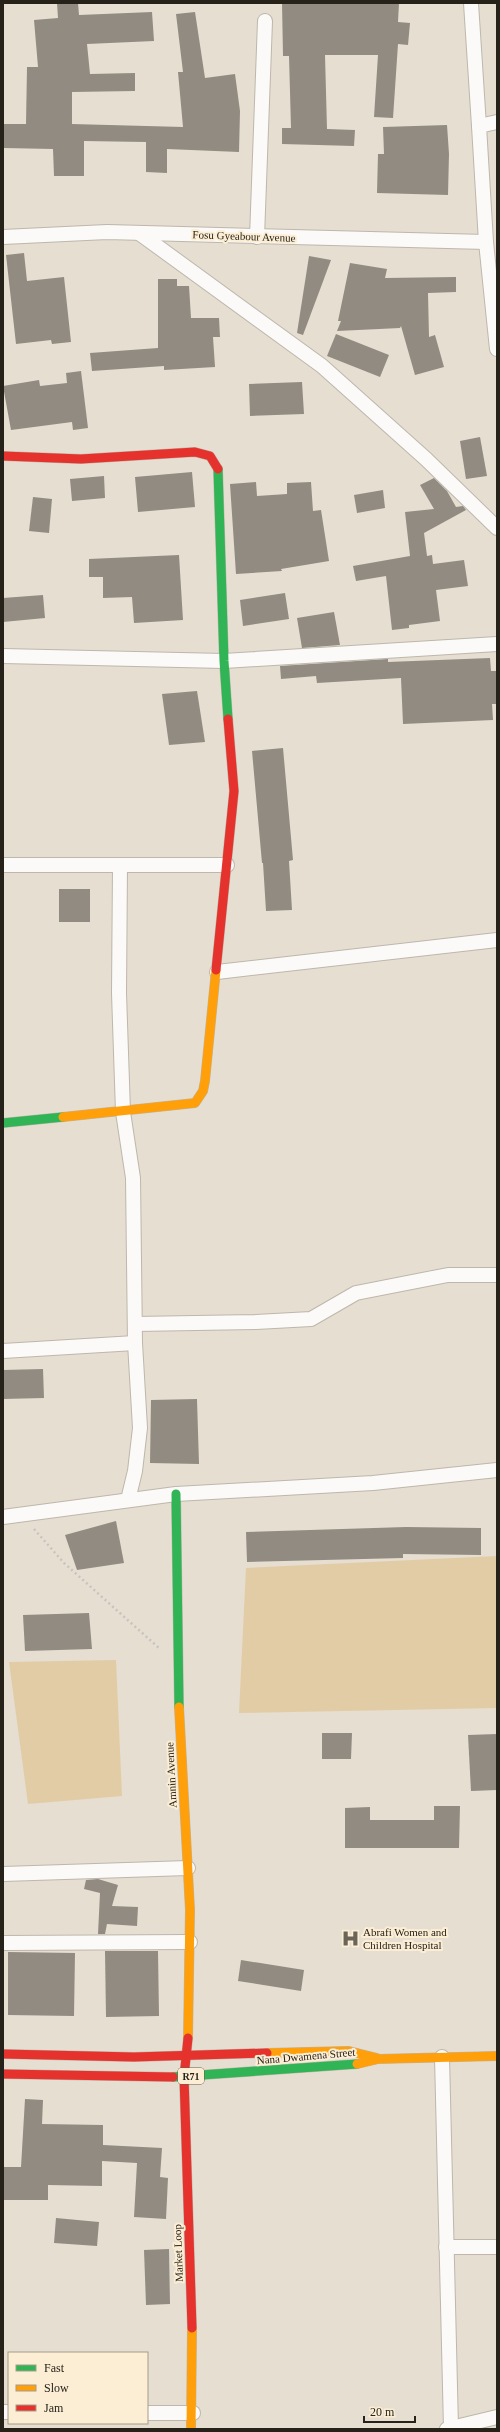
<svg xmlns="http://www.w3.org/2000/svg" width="500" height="2432" viewBox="0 0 500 2432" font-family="Georgia,serif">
  <rect width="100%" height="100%" fill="#e6ded0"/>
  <g fill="#e2cca5">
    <path d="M497 1556V1708L239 1713 246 1568Z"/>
    <path d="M116 1660 122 1796 28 1804 9 1662Z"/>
  </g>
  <g fill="#918b81">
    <path d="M57 3H78L79 15 152 12 154 41 87 44 90 74 135 73V91L72 92V124L183 127 178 72H183L176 14 195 12 205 78 235 74 240 111 239 152 167 149V173L146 172V142L84 141V176H54L53 149 4 148V124H26L27 67H38L34 20 58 18Z"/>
    <path d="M282 3H399L398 22 410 23 408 45 398 44 393 118 374 117 378 55H325L327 129 355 130 354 146 282 144V128H291L289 56H283Z"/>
    <path d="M447 125 449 154 448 195 377 193 378 154H384L383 127Z"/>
    <path d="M24 253 27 281 64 277 71 342 52 344 51 340 16 344 6 255Z"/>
    <path d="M309 256 331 260 303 335 297 333Z"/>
    <path d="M350 263 387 269 385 278 456 277V292L428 293 429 337 435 335 444 367 415 375 401 326 400 328 337 331 341 321H338Z"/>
    <path d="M158 279H177V286H189L191 318H219L220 337H213L215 367 164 370V366L92 371 90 353 158 348Z"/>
    <path d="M336 334 389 355 380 377 327 356Z"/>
    <path d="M81 371 88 428 73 430 72 422 11 430 3 386 39 380 40 386 67 383 66 373Z"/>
    <path d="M302 382 304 414 250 416 249 384Z"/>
    <path d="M480 437 487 476 466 479 460 441Z"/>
    <path d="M192 472 195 507 138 512 135 477Z"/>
    <path d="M104 476 105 498 72 501 70 479Z"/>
    <path d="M434 478 447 491 456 507 463 506 466 510 424 533 427 556 432 555 433 564 464 560 468 586 436 590 440 621 409 625V628L392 630 386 576 356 581 353 566 410 556 405 512 434 509 420 485Z"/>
    <path d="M256 482 257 496 287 494V483L311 482 313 511 321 510 329 561 281 569 282 571 236 574 230 484Z"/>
    <path d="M383 490 385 508 357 513 354 495Z"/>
    <path d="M33 497 52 499 49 533 29 531Z"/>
    <path d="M179 555 183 620 134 623 132 597 103 598V577H89V559Z"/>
    <path d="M285 593 289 619 243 626 240 600Z"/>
    <path d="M43 595 45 618 3 622V598Z"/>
    <path d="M334 612 340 645 302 648 297 618Z"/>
    <path d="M490 658 491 671H497V704H492L493 720 403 724 401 678 317 683 316 676 281 679 280 666 388 659V662Z"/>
    <path d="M197 691 205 742 169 745 162 694Z"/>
    <path d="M283 748 293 860 289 861 292 910 266 911 263 863H262L252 751Z"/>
    <rect x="59" y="889" width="31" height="33"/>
    <path d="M43 1369 44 1398 3 1399V1370Z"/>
    <path d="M197 1399 199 1464 150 1463 151 1400Z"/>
    <path d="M116 1521 124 1563 77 1570 65 1535Z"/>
    <path d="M406 1527 481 1528V1555L403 1554V1558L247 1562 246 1532Z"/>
    <path d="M89 1613 92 1649 25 1651 23 1615Z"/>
    <path d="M322 1733H352L351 1759H322Z"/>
    <path d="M497 1734V1790L471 1791 468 1735Z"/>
    <path d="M434 1806H460L459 1848H345V1808L370 1807V1820H434Z"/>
    <path d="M98 1879 118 1885 112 1906 138 1907 137 1926 107 1924 105 1934H98L100 1893 84 1889 86 1880Z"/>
    <path d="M105 1951H158L159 2016 106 2017Z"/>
    <path d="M8 1952 75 1953 74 2016 8 2015Z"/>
    <path d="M241 1960 304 1970 301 1991 238 1981Z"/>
    <path d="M25 2099 43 2100 42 2124 103 2125V2145L162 2148 160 2177 168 2178 166 2219 134 2217 137 2163 102 2161V2186L48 2185V2200H3V2167H21Z"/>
    <path d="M56 2218 99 2222 97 2246 54 2243Z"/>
    <path d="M169 2249 170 2304 146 2305 144 2250Z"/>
  </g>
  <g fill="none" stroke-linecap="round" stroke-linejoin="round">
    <defs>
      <g id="street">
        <path d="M471 3 479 126"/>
        <path d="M497 122 479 126 486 242 497 349"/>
        <path d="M139 233 322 366 426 459 497 528"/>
        <path d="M3 237 107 232 486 242"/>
        <path d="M257 237 265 21"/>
        <path d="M3 656 224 661 497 644"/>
        <path d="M3 865H227"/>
        <path d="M120 866 119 993 123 1112 133 1178 135 1343 140 1428 135 1471 128 1500"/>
        <path d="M217 972 497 940"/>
        <path d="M135 1324 256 1322 311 1319 356 1293 448 1275H497"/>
        <path d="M3 1351 135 1343"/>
        <path d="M3 1517 176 1494 373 1483 497 1470"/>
        <path d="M3 1874 188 1868"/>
        <path d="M3 1943 190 1942"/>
        <path d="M442 2057 451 2428"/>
        <path d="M446 2247H497"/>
        <path d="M3 2412H9"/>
        <path d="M147 2413H193"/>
        <path d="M447 2429 497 2417"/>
      </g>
      <g id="fast">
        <path d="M218 469 224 661 228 719"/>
        <path d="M3 1123 63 1117"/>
        <path d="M176 1494 179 1707"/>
        <path d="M173 2077 357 2064"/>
      </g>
      <g id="slow">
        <path d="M63 1117 195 1103 203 1091 205 1081 216 970"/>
        <path d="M179 1707 190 1910 188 2038"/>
        <path d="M267 2053 349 2051 377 2058"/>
        <path d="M357 2064 378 2059 497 2056"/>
        <path d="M191 2429 192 2328"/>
      </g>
      <g id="jam">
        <path d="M3 456 81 459 195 452 210 456 218 469"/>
        <path d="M216 970 234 791 228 719"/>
        <path d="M188 2038 184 2077 192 2328"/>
        <path d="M3 2054 134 2057 267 2053"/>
        <path d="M3 2074 173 2077"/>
      </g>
    </defs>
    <use href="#street" stroke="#bdb7ac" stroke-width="16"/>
    <use href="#fast" stroke="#bdb7ac" stroke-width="10"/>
    <use href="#slow" stroke="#bdb7ac" stroke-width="10"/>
    <use href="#jam" stroke="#bdb7ac" stroke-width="10"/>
    <path stroke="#c6c4c0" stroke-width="2.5" stroke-dasharray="2 3" stroke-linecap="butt" d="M34 1529 64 1563 159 1648"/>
    <use href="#street" stroke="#fbfaf8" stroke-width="14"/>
    <use href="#fast" stroke="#30b455" stroke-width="9"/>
    <use href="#slow" stroke="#ff9f0a" stroke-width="9"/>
    <use href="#jam" stroke="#e5322d" stroke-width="9"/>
  </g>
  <defs>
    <symbol id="hospital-bare" viewBox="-9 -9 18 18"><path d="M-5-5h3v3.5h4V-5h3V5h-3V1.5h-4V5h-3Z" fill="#6a6459" stroke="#fceed4" stroke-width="2.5" paint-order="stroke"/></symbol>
  </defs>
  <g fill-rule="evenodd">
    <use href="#hospital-bare" x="338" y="1926" width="25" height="25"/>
  </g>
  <g text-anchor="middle" stroke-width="4" stroke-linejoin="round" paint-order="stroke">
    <rect fill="#fceed4" stroke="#675f51" stroke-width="1" x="178" y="2068" width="26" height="16" rx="3"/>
    <g font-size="10" font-weight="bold" fill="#272219">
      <text x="191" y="2080">R71</text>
    </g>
    <g font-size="11" fill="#272219" stroke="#fceed4">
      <text transform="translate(244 236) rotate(2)" y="4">Fosu Gyeabour Avenue</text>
      <text transform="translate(171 1775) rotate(-93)" y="4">Amnin Avenue</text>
      <text transform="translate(306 2056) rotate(-5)" y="4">Nana Dwamena Street</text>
      <text transform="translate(178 2253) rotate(-92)" y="4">Market Loop</text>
    </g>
    <g font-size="11" fill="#272219" stroke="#fceed4" text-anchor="start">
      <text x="363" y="1936">Abrafi Women and<tspan x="363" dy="13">Children Hospital</tspan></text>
    </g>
  </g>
  <rect width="500" height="2432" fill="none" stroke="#272219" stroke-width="8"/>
  <rect x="8" y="2352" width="140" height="72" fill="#fceed4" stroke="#a79c89"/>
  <rect x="16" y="2365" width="20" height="6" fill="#30b455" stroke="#a79c89"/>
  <text x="44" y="2372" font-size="12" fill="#272219">Fast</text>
  <rect x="16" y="2385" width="20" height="6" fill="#ff9f0a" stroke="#a79c89"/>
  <text x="44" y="2392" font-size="12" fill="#272219">Slow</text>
  <rect x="16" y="2405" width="20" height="6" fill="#e5322d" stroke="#a79c89"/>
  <text x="44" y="2412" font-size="12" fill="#272219">Jam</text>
  <path d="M364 2416v6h51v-6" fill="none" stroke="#272219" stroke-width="2"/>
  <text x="370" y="2416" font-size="12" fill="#272219" stroke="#fceed4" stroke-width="3" paint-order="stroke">20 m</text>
</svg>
